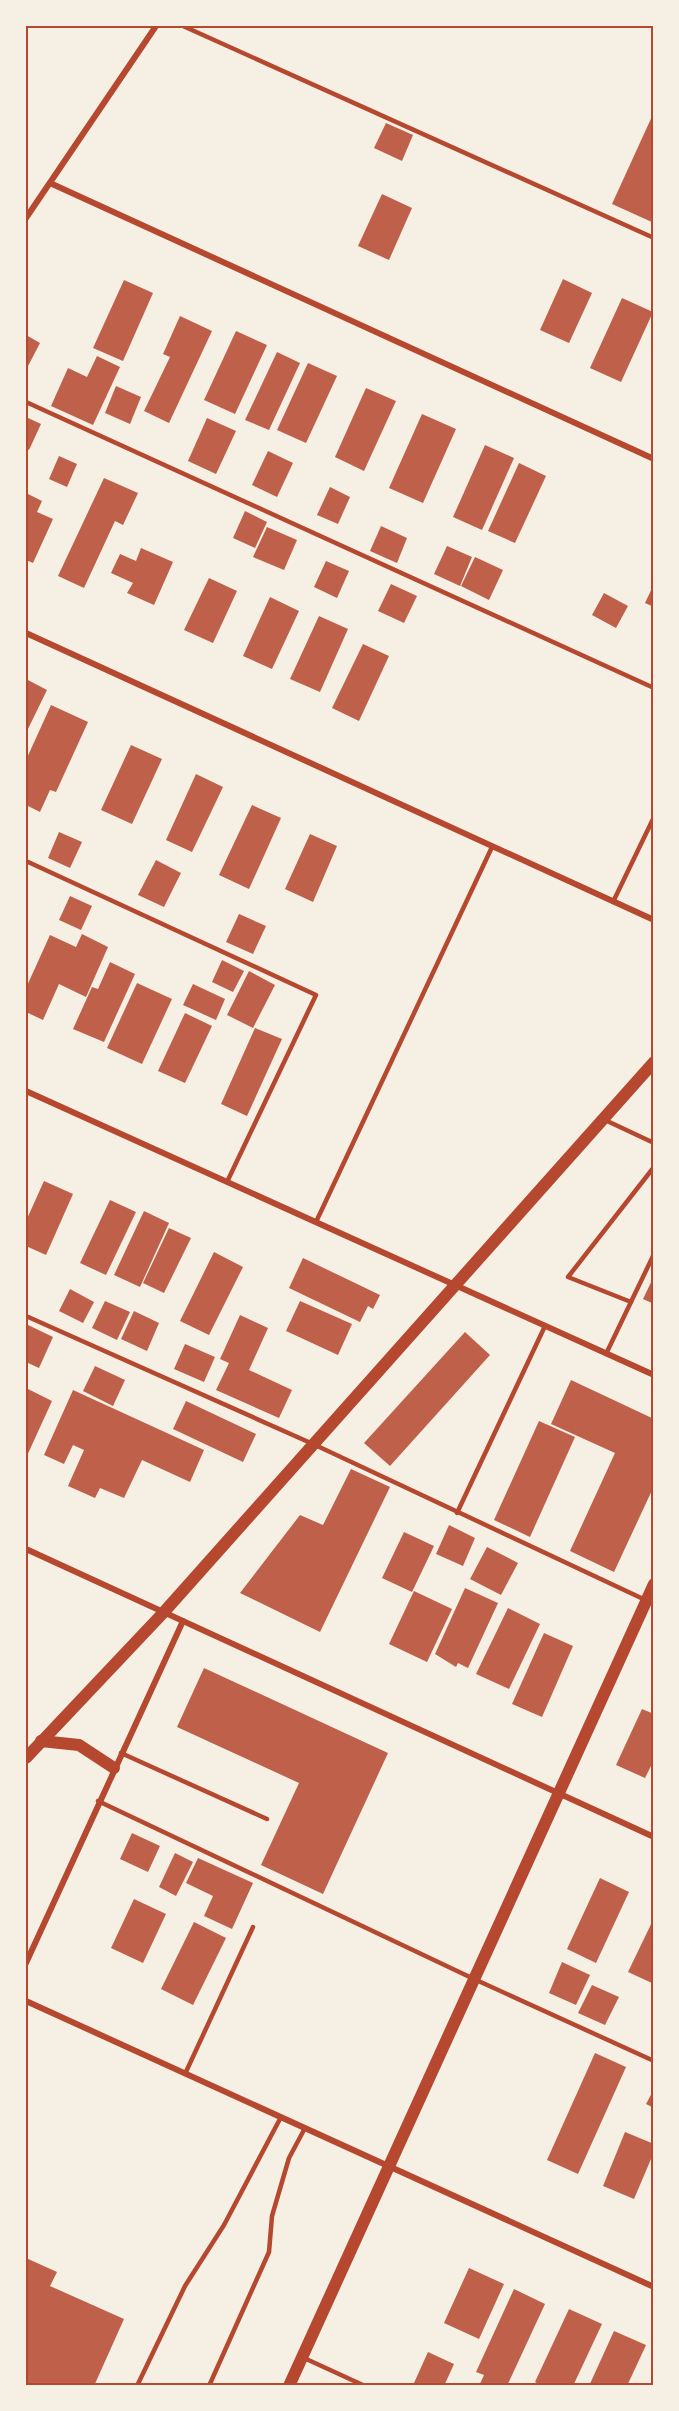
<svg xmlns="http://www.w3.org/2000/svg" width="679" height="2411" viewBox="0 0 679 2411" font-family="Merriweather,serif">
  <rect width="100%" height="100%" fill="#f6efe4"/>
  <g fill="#bf614a">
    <path d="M654 112V223L612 204Z"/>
    <path d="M386 123 413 135 402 161 374 148Z"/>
    <path d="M382 194 412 208 389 260 358 246Z"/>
    <path d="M563 279 592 293 569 343 540 330Z"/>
    <path d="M124 280 153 293 123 361 93 348Z"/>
    <path d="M622 298 653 312 621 382 590 368Z"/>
    <path d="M180 316 212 331 169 423 144 411 170 357 163 354Z"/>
    <path d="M236 331 267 345 235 414 204 400Z"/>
    <path d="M26 335 40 343 26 370Z"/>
    <path d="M277 352 300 363 269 430 245 420Z"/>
    <path d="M97 356 120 367 93 425 51 406 68 368 87 377Z"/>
    <path d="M308 363 337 376 306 443 277 430Z"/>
    <path d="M116 386 141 397 130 424 105 413Z"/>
    <path d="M366 388 396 401 364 471 335 457Z"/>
    <path d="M422 414 456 429 423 503 389 488Z"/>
    <path d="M26 417 41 424 29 450 26 448Z"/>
    <path d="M207 418 236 431 216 474 188 461Z"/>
    <path d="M485 445 514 458 482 530 453 517Z"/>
    <path d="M268 451 293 463 277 497 252 485Z"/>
    <path d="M59 456 77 464 67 487 49 479Z"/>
    <path d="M519 463 546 476 515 543 488 531Z"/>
    <path d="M104 478 138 493 123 525 115 521 84 588 58 576Z"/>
    <path d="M330 487 350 497 338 524 317 515Z"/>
    <path d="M26 493 42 501 37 512 53 519 33 563 26 560Z"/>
    <path d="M245 511 267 522 255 548 233 538Z"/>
    <path d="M381 526 407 538 397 563 370 551Z"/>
    <path d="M267 527 297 540 284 570 253 557Z"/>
    <path d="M447 546 472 557 460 586 434 574Z"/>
    <path d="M141 548 173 562 154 605 127 593 133 583 111 573 120 554 136 561Z"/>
    <path d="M475 557 503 570 489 600 461 586Z"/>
    <path d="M326 561 349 571 337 598 314 587Z"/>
    <path d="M209 578 237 591 213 643 184 630Z"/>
    <path d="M391 584 417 596 404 623 378 611Z"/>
    <path d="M654 584V607L645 603Z"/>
    <path d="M604 593 628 606 616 628 592 615Z"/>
    <path d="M270 597 299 611 272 669 243 656Z"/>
    <path d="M319 616 348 629 320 692 290 679Z"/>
    <path d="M363 644 389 656 359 721 332 708Z"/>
    <path d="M26 679 47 690 26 733Z"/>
    <path d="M51 705 88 722 56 792 50 790 40 812 26 805V760Z"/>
    <path d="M131 745 162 759 132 824 101 810Z"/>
    <path d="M196 774 223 787 192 852 166 840Z"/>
    <path d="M252 805 281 818 249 889 219 875Z"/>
    <path d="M59 832 82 842 70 868 48 858Z"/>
    <path d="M310 834 337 846 313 902 285 889Z"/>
    <path d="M156 860 181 873 164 907 138 895Z"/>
    <path d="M70 896 92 906 81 930 59 920Z"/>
    <path d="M239 914 266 926 253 954 226 942Z"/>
    <path d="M82 934 108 947 86 997 59 984 43 1020 26 1012V988L50 935 76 947Z"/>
    <path d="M222 960 244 971 233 992 212 982Z"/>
    <path d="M110 962 135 974 104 1042 73 1029 92 987 98 989Z"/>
    <path d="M249 971 275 985 253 1028 227 1015Z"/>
    <path d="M137 983 172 999 142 1064 107 1048Z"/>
    <path d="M193 984 225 999 216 1020 183 1005Z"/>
    <path d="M185 1013 212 1026 185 1083 158 1071Z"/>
    <path d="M255 1028 282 1039 247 1116 221 1104Z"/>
    <path d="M44 1181 73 1194 46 1255 26 1246V1221Z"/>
    <path d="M110 1200 136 1212 106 1275 80 1263Z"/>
    <path d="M144 1211 169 1223 140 1287 114 1275Z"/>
    <path d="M169 1228 191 1238 164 1293 143 1283Z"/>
    <path d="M214 1252 243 1267 209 1335 180 1321Z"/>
    <path d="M303 1258 380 1295 373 1309 368 1306 360 1322 289 1288Z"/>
    <path d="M654 1276V1304L643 1299Z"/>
    <path d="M70 1289 94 1302 83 1323 59 1311Z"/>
    <path d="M105 1301 130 1312 117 1340 92 1328Z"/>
    <path d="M300 1301 352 1324 338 1355 286 1331Z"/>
    <path d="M134 1311 159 1323 147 1351 121 1339Z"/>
    <path d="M240 1315 268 1328 249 1370 292 1390 279 1418 216 1390 229 1363 220 1359Z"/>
    <path d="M26 1324 53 1337 39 1368 26 1362Z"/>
    <path d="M465 1332 490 1355 390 1466 364 1443Z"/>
    <path d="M185 1344 215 1357 204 1382 174 1369Z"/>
    <path d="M95 1366 125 1380 113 1406 83 1391Z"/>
    <path d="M571 1380 654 1419V1486L614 1572 570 1551 615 1453 551 1424Z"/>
    <path d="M26 1388 52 1401 26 1458Z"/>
    <path d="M73 1390 204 1450 190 1482 142 1460 124 1498 100 1488 95 1498 68 1486 84 1450 73 1445 64 1464 44 1455Z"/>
    <path d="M186 1401 256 1434 243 1462 173 1429Z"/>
    <path d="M539 1421 575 1437 530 1537 494 1520Z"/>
    <path d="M351 1469 390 1487 320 1632 240 1593 300 1515 323 1525Z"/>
    <path d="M449 1525 475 1538 463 1566 436 1554Z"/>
    <path d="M404 1532 434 1546 412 1592 382 1578Z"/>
    <path d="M487 1547 518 1563 501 1595 470 1579Z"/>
    <path d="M465 1588 498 1603 468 1668 458 1663 456 1667 435 1654Z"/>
    <path d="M414 1591 452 1609 427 1662 389 1644Z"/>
    <path d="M508 1608 540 1624 509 1689 476 1674Z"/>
    <path d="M544 1633 573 1646 542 1717 512 1704Z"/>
    <path d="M204 1668 388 1753 323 1894 261 1865 299 1783 177 1727Z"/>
    <path d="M642 1709 654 1714V1760L645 1778 616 1765Z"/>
    <path d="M132 1833 160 1846 148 1872 120 1859Z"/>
    <path d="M175 1853 193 1862 176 1896 159 1887Z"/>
    <path d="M198 1858 253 1883 232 1929 204 1916 213 1896 186 1883Z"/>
    <path d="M600 1878 629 1892 596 1963 567 1949Z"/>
    <path d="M134 1899 166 1914 143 1963 111 1948Z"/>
    <path d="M654 1918V1984L628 1972Z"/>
    <path d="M194 1922 226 1938 193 2005 161 1989Z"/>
    <path d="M562 1962 590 1975 576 2005 549 1993Z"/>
    <path d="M592 1985 619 1997 605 2025 578 2013Z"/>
    <path d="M595 2053 626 2067 578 2174 547 2160Z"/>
    <path d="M654 2089V2108L646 2104Z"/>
    <path d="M625 2132 654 2144V2152L634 2199 603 2186Z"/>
    <path d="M26 2258 57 2272 50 2286 124 2319 94 2386H26Z"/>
    <path d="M469 2268 504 2284 479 2339 444 2323Z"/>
    <path d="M514 2289 545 2304 507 2386H479L484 2375 476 2372Z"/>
    <path d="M569 2309 602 2324 573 2386H542L535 2382Z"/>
    <path d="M614 2331 646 2345 627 2386H589Z"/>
    <path d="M428 2352 454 2364 444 2386 414 2383Z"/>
  </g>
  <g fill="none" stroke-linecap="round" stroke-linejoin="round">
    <g stroke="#b5482f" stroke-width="4.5">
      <path d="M183 26 654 238"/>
      <path d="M26 402 654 688"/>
      <path d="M26 861 316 995 227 1182"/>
      <path d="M613 902 654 817"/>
      <path d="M605 1120 654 1143"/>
      <path d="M316 1222 492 847"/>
      <path d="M631 1302 568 1277 654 1167"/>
      <path d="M26 1316 313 1444 654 1604"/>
      <path d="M606 1354 654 1254"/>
      <path d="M457 1513 545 1326"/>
      <path d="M121 1753 267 1819"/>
      <path d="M98 1801 474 1979 654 2061"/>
      <path d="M185 2074 253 1927"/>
      <path d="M304 2358 365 2386"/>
      <path d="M137 2386 185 2286 224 2225 281 2117"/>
      <path d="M209 2386 269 2252 272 2216 289 2158 305 2128"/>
    </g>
    <g stroke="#b5482f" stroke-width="6">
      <path d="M50 183 654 459"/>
      <path d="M26 218 156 26"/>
      <path d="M26 633 654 920"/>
      <path d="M26 1091 654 1375"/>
      <path d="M26 1549 654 1837"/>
      <path d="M26 1963 183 1621"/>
      <path d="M26 2001 654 2287"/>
    </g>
    <g stroke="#b5482f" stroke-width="12">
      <path d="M41 1741 79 1745 114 1768"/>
      <path d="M26 1758 164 1612 654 1062"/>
      <path d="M289 2386 654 1584"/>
    </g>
  </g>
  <rect width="679" height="2411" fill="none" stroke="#f6efe4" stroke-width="54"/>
  <rect x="27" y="27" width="625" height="2357" fill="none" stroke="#b5482f" stroke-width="2"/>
</svg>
